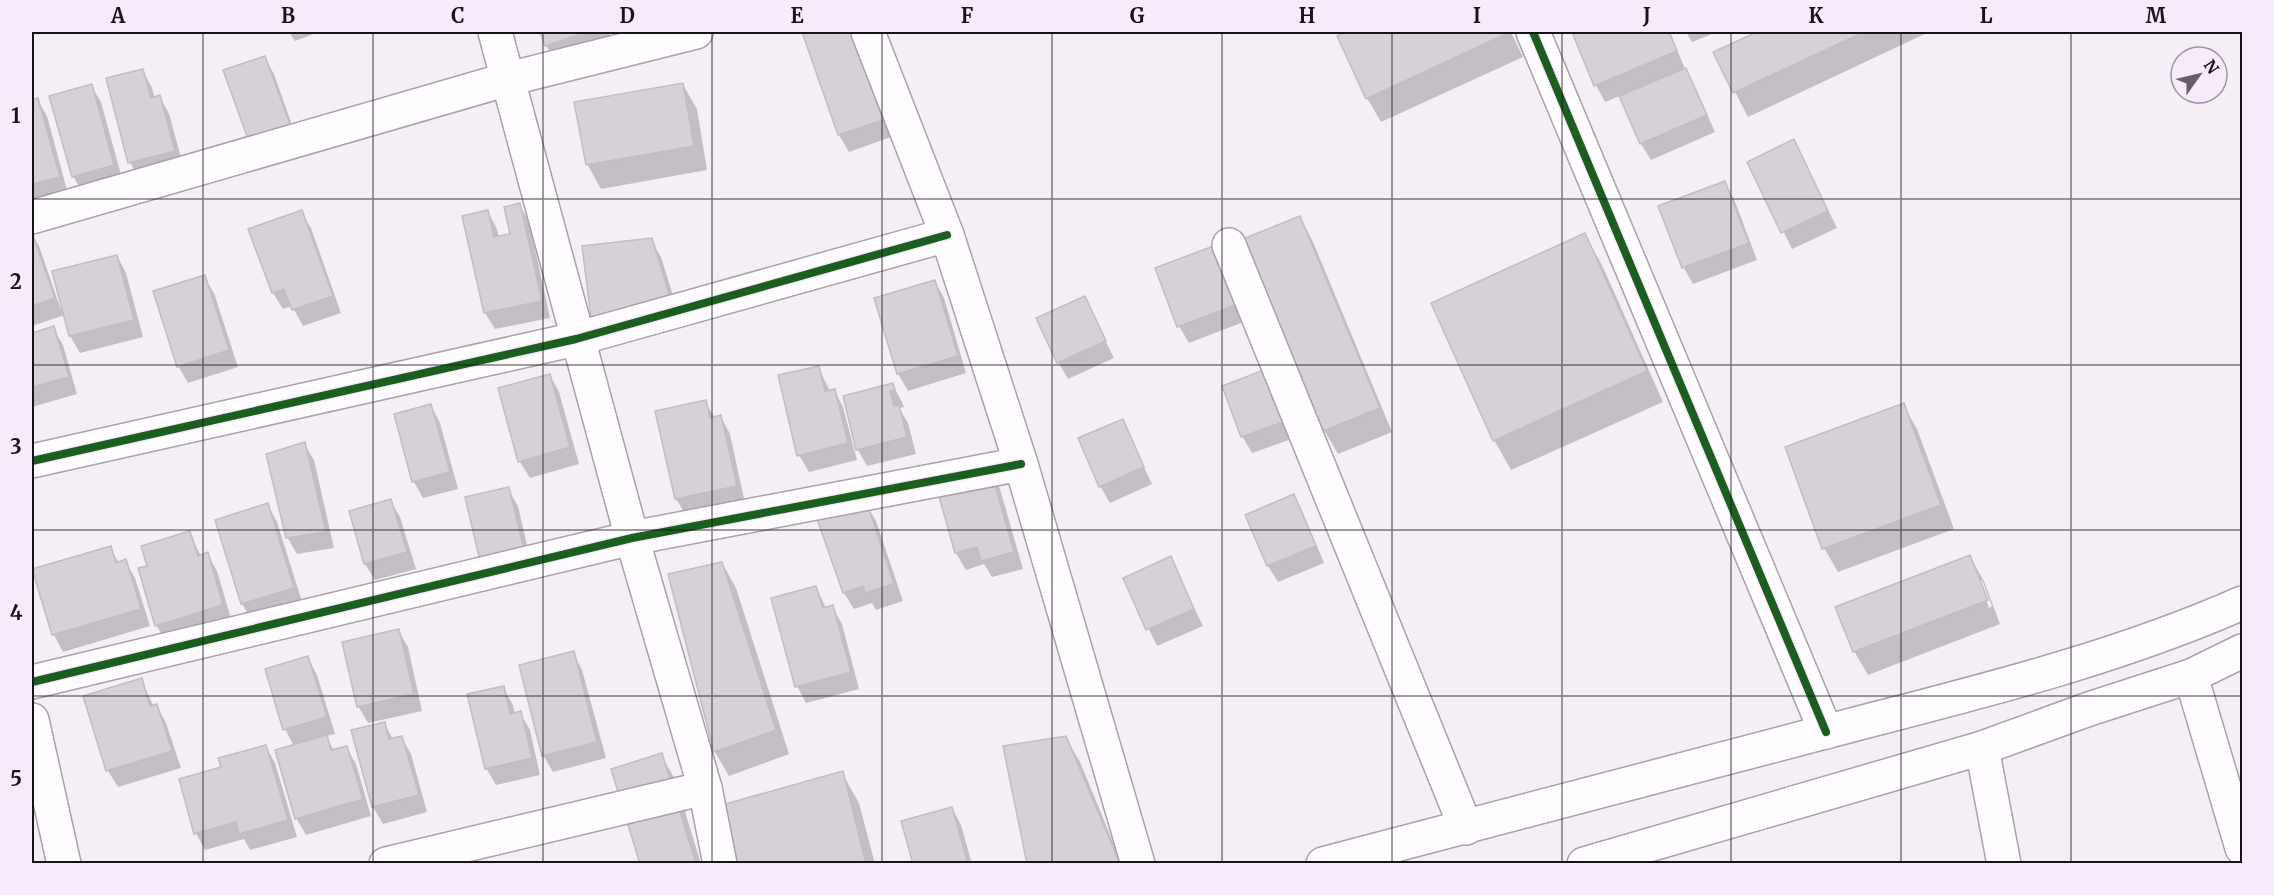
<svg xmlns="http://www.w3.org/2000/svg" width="2274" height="895" viewBox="0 0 2274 895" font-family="Merriweather,serif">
  <rect width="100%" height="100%" fill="#f5eef6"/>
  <g fill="#0003" fill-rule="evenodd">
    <path d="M289 32H319L295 41Z"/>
    <path d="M541 32H609L612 43 556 62 546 45Z"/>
    <path d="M804 32H854L891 137 849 152 839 135Z"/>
    <path d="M1350 32H1511L1523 57 1381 122 1367 98 1339 37Z"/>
    <path d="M1574 32H1670L1685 69 1695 87 1715 132 1651 160 1641 144 1620 96 1605 102 1596 85Z"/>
    <path d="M1686 32H1717L1692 42Z"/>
    <path d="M1760 32H1929L1748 117 1715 53Z"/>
    <path d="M264 57 274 74 298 142 259 155Z"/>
    <path d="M143 71 152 88 155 99 160 97 169 114 184 168 139 179 130 162Z"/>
    <path d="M683 85 697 109 707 170 601 189 587 164Z"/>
    <path d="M91 86 101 102 123 182 83 193 73 176Z"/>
    <path d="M38 100 47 116 68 194 32 204V101Z"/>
    <path d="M1794 141 1837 228 1792 249 1749 162Z"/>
    <path d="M1724 183 1734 199 1757 260 1693 284 1684 268 1660 207Z"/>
    <path d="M519 205 529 221 550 318 495 329 485 313 488 212 497 229 499 237 512 235Z"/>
    <path d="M301 212 311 228 341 313 303 326 292 306 283 309 273 293Z"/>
    <path d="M1300 217 1313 242 1392 432 1338 454 1324 430Z"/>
    <path d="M32 234 39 246 61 310 117 256 126 273 143 337 80 353 70 336 65 315 32 326Z"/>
    <path d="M1585 235 1602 265 1663 402 1511 470 1494 440Z"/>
    <path d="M651 240 661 257 681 321 602 334Z"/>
    <path d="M1215 247 1246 321 1189 343 1179 326Z"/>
    <path d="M204 277 214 293 238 367 188 383 178 366Z"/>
    <path d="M935 282 944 298 966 373 908 391 898 374 876 299Z"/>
    <path d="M1084 298 1114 358 1068 379 1058 362Z"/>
    <path d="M53 328 63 345 77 394 32 407V334Z"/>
    <path d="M818 367 830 391 834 390 843 407 857 460 809 472 799 455Z"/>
    <path d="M1271 369 1300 436 1252 453 1242 436Z"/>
    <path d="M550 375 559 392 579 464 530 478 520 462 499 389Z"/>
    <path d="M893 385 902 402 904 407 899 408 908 423 916 454 867 466 858 450 844 397Z"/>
    <path d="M705 402 715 418 721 417 730 434 745 503 686 515 676 499Z"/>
    <path d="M1903 405 1917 429 1954 529 1838 572 1824 548Z"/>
    <path d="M431 406 440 423 458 489 423 498 414 482Z"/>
    <path d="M1122 421 1152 484 1110 503 1100 486Z"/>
    <path d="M304 444 314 460 334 548 297 554 287 537Z"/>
    <path d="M991 472 1000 489 1023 569 992 577 984 564 966 570 956 553 938 487Z"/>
    <path d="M508 489 518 506 532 567 491 577Z"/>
    <path d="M1294 496 1303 513 1324 563 1278 582 1268 566 1247 516Z"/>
    <path d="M390 500 400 517 416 569 375 580 365 564 350 512Z"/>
    <path d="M866 504 876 521 903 601 876 610 872 603 854 609 844 593Z"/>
    <path d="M268 505 277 522 303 605 252 620 242 604Z"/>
    <path d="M189 533 201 556 207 554 217 571 232 622 166 643 157 626 139 569 149 567Z"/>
    <path d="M110 548 119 563 125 561 135 578 150 626 63 652 54 635 34 570Z"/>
    <path d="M1970 557 1984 581 2000 624 1868 675 1854 651ZM1979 580H1982L1992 606 1989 608Z"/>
    <path d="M1170 558 1203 626 1157 646 1125 579Z"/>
    <path d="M722 563 736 588 789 754 729 776 715 752 670 575Z"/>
    <path d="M816 587 826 608 832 607 842 624 859 689 806 703 797 686Z"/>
    <path d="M398 630 408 647 422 711 368 723 358 706Z"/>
    <path d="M573 653 582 670 606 758 553 772 543 755Z"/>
    <path d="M308 658 317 675 335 734 326 736 334 751 346 747 356 764 371 816 306 835 296 818 294 746 285 729Z"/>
    <path d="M141 680 154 707 157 706 166 723 181 768 118 787 108 771 85 697Z"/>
    <path d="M503 688 513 705 515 714 520 713 530 730 540 775 496 785 486 768Z"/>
    <path d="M384 724 393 739 401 737 411 754 427 812 383 824 373 807 353 732Z"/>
    <path d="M1065 737 1080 762 1122 864H1028Z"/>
    <path d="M266 747 275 763 297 837 250 850 244 839 205 850 196 833 223 768Z"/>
    <path d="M661 755 675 779 701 864H641Z"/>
    <path d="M842 773 859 803 875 864H734Z"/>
    <path d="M952 808 961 825 972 864H914Z"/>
  </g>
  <g fill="#d6d0d7" stroke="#c2bcc3" stroke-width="1.5">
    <path d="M540 32H588L545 46Z"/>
    <path d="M802 32H852L883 120 838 135Z"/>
    <path d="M1347 32H1510L1366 99 1337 36Z"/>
    <path d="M1572 32H1669L1677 51 1594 86Z"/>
    <path d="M1757 32H1864L1733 93 1713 52Z"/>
    <path d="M265 56 290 124 248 139 223 70Z"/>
    <path d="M1686 68 1707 115 1640 144 1619 96Z"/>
    <path d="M143 69 151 98 160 95 175 151 128 163 106 78Z"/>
    <path d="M683 83 694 146 586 165 574 102Z"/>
    <path d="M92 84 114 165 72 177 49 96Z"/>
    <path d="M38 98 60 177 32 184V100Z"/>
    <path d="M1794 139 1828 211 1781 233 1747 162Z"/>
    <path d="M1725 181 1749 243 1682 268 1658 206Z"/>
    <path d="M520 203 542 301 484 313 462 216 488 210 494 237 510 234 504 207Z"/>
    <path d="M302 210 333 296 292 310 284 289 272 293 248 229Z"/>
    <path d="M1300 216 1380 408 1323 431 1243 239Z"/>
    <path d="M32 233 55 298 32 306Z"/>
    <path d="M1585 233 1647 371 1493 441 1431 303Z"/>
    <path d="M652 238 672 304 591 318 582 246Z"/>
    <path d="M1216 245 1238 304 1177 327 1155 268Z"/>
    <path d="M117 255 134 320 69 336 52 271Z"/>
    <path d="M205 275 229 350 177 367 153 291Z"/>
    <path d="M935 280 958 356 897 374 874 298Z"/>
    <path d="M1085 296 1106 341 1057 363 1036 318Z"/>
    <path d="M54 326 69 377 32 387V333Z"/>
    <path d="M819 366 825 391 835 389 848 443 797 456 778 375Z"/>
    <path d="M1272 367 1291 419 1241 437 1222 386Z"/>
    <path d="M550 374 570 447 518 462 498 388Z"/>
    <path d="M893 383 895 390 890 391 894 406 899 405 907 437 856 450 843 396Z"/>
    <path d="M706 400 710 418 721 415 737 486 675 499 655 411Z"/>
    <path d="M1904 403 1941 505 1822 549 1785 447Z"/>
    <path d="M431 404 450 472 412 482 394 414Z"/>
    <path d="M1123 419 1144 467 1099 487 1078 438Z"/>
    <path d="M305 442 326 532 286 538 266 454Z"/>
    <path d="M991 471 1014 552 981 561 977 547 955 553 936 486Z"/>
    <path d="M509 487 524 550 480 561 465 497Z"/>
    <path d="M1294 494 1316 546 1267 566 1245 515Z"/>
    <path d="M391 499 407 552 364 564 349 511Z"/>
    <path d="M268 503 294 588 241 604 215 520Z"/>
    <path d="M867 503 894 584 865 593 863 586 843 593 817 519Z"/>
    <path d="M190 531 198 556 208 552 223 605 155 626 138 568 147 566 141 546Z"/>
    <path d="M111 546 116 563 126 559 141 609 52 635 32 569Z"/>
    <path d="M1970 555 1988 600 1853 652 1835 607Z"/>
    <path d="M1171 556 1194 609 1146 630 1123 578Z"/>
    <path d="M722 562 776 730 714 752 668 574Z"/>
    <path d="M816 586 823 608 833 605 851 672 795 687 771 598Z"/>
    <path d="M399 629 414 694 357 707 342 642Z"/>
    <path d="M574 651 597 742 542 756 519 665Z"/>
    <path d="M308 656 327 717 283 730 265 669Z"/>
    <path d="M142 678 150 706 157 704 172 751 106 771 83 696Z"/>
    <path d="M504 686 510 714 521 711 532 758 485 769 467 694Z"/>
    <path d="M385 722 389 739 402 736 419 795 372 807 351 730Z"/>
    <path d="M327 735 331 750 347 746 363 799 295 819 275 750Z"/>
    <path d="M1066 736 1120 864H1027L1003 746Z"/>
    <path d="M266 745 288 820 239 834 236 822 194 834 179 779 221 767 218 758Z"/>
    <path d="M662 753 696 864H640L611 769Z"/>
    <path d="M843 771 866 864H732L718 806Z"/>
    <path d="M952 807 968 864H913L901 821Z"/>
  </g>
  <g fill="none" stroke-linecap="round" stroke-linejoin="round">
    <defs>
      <g id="minor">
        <path d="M495 32 632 538 705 788 720 864"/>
        <path d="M868 32 947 235 1021 464 1138 864"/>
        <path d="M1533 32 1826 732"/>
        <path d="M32 217 508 79 696 32"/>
        <path d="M1229 245 1466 828"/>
        <path d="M32 461 576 339 947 235"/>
        <path d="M2191 676 2242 848"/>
        <path d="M32 682 632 538 1021 464"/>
        <path d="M32 720 64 864"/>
        <path d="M1982 748 2004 864"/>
        <path d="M386 864 705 788"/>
      </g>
      <g id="highway">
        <path d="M1323 864C1491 821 1658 776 1825 732 1966 695 2108 662 2242 603"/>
        <path d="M1584 864 1982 748 2089 709 2191 676 2242 651"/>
      </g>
    </defs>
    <use href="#minor" stroke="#a7a3a8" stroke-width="36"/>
    <use href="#highway" stroke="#a7a3a8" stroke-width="36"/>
    <use href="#minor" stroke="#fefcfe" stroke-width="33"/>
    <use href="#highway" stroke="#fefcfe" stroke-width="33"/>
    <defs>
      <g id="cycleway">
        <path d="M1533 32 1826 732"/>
        <path d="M32 461 576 339 947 235"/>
        <path d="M32 682 632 538 1021 464"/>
      </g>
    </defs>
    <use href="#cycleway" stroke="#f7eafa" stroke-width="11"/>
    <use href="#cycleway" stroke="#1b5e20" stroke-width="8"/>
  </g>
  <path fill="none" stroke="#171319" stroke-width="1.5" stroke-opacity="0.55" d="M203 32V864M373 32V864M543 32V864M712 32V864M882 32V864M1052 32V864M1222 32V864M1392 32V864M1562 32V864M1731 32V864M1901 32V864M2071 32V864M32 199H2242M32 365H2242M32 530H2242M32 696H2242"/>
  <rect width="2274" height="895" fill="none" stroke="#f7eafa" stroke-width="66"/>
  <g transform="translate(2199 75) rotate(56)"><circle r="28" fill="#f7eafa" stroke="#9d94a0" stroke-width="1.5"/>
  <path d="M0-4.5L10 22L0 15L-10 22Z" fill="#656066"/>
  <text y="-9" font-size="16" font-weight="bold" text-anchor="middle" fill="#171319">N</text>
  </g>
  <rect x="33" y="33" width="2208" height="829" fill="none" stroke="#171319" stroke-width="2"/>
  <g font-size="20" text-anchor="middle" font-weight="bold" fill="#171319">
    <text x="118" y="23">A</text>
    <text x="288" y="23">B</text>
    <text x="458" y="23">C</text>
    <text x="627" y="23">D</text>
    <text x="797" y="23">E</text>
    <text x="967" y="23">F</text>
    <text x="1137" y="23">G</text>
    <text x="1307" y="23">H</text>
    <text x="1477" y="23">I</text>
    <text x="1647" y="23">J</text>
    <text x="1816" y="23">K</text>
    <text x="1986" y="23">L</text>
    <text x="2156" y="23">M</text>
    <text x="16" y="123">1</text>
    <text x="16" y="289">2</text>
    <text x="16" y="454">3</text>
    <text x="16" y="620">4</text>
    <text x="16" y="786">5</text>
  </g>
</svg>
